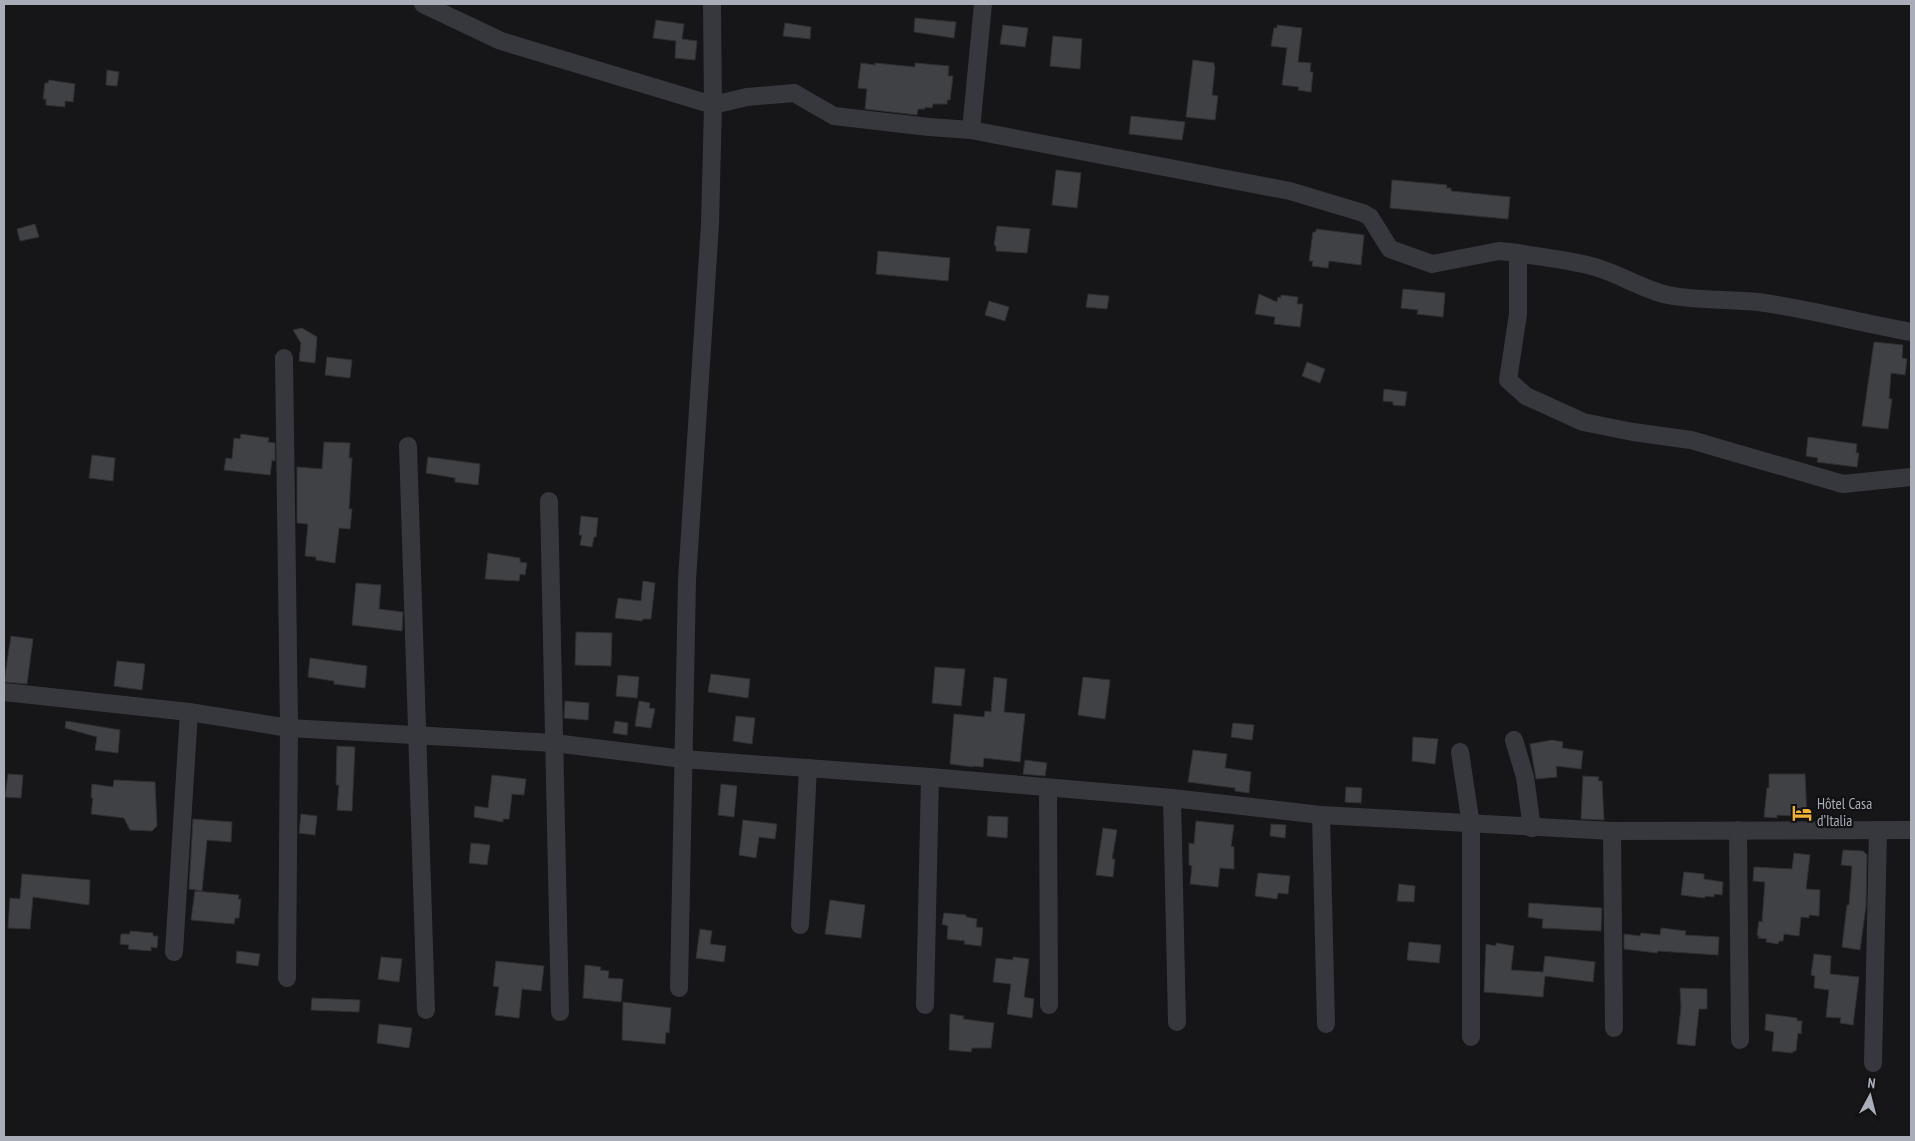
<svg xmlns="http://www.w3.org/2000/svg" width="1915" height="1141" viewBox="0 0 1915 1141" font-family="'PT Sans Narrow',sans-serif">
  <rect width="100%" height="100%" fill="#161618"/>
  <g fill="#404145" stroke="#303034">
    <path d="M915 18 956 22 954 38 914 32Z"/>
    <path d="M656 20 684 24 682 39 697 41 695 60 675 58 676 41 653 38Z"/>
    <path d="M785 23 811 27 810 39 783 36Z"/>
    <path d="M1003 25 1028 28 1025 47 1000 44Z"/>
    <path d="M1277 25 1302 28 1298 62 1311 63 1310 72H1313L1311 92 1298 90 1299 87 1282 85 1287 48 1271 46 1274 28H1277Z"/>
    <path d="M1053 36 1082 39 1080 69 1050 66Z"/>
    <path d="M1193 60 1214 63V66L1215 67 1212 95 1218 96 1215 120 1186 117Z"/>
    <path d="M861 63 875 65V63L915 67V63L949 66 948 76H953L950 100H947V104H933L932 108 925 107V109H918L917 115 865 109 867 89 858 88Z"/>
    <path d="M107 70 119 72 117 86 106 85Z"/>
    <path d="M49 80 75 84 73 102 65 101V107L46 105V99H43L45 83H48Z"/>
    <path d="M1131 116 1185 122 1182 140 1129 134Z"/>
    <path d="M1056 170 1081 173 1077 208 1052 205Z"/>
    <path d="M1392 180 1447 185 1446 188H1451V191L1510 197 1508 219 1390 208Z"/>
    <path d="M35 224 39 237 20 241 17 229Z"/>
    <path d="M997 226 1030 229 1027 253 996 251V246L994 245Z"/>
    <path d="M1316 229 1364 235 1361 265 1329 261 1328 268 1312 266 1313 261H1309L1313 232H1316Z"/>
    <path d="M878 251 950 258 948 281 876 274Z"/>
    <path d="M1403 289 1445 293 1443 317 1417 314 1418 310 1401 308Z"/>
    <path d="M1088 294 1109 296 1107 309 1086 307Z"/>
    <path d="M1259 294 1277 302 1278 297 1281 298V295L1298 297 1297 304H1303L1300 327 1274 324 1275 317 1255 314Z"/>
    <path d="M989 301 1009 307 1005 321 985 315Z"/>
    <path d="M302 328 317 337 315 363 299 361 301 343 293 330Z"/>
    <path d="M1874 342 1903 345 1902 358 1907 359 1905 375 1891 373 1889 399H1892L1888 429 1862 426Z"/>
    <path d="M327 357 352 360 350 378 325 375Z"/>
    <path d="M1307 362 1325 369 1320 383 1302 376Z"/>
    <path d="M1384 389 1407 392 1405 406 1393 405V402L1383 401Z"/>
    <path d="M241 434 269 438 268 442 275 443V461L272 460 270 475 224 470 226 458 232 459 234 438 240 439Z"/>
    <path d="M1808 437 1857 444 1856 453H1859L1857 467 1817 462 1818 458 1806 456Z"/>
    <path d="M324 442 350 443 349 458H352L349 509H352L350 529 339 528 335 563 316 560V557L305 556 308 524 297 523V467L322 469Z"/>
    <path d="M92 455 115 458 113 481 89 478Z"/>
    <path d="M428 457 480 464 478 485 455 482V478L426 473Z"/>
    <path d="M581 516 598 518 596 537H594L592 547 580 545 582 535H579Z"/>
    <path d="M488 553 520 558V562L527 563 525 575 520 574 519 581 485 579Z"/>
    <path d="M643 581 655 583 651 619H643L642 621 615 618 618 598 641 601Z"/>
    <path d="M356 583 381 585 379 609 403 612 402 631 352 625Z"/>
    <path d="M576 632 612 633 611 666 575 665Z"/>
    <path d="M11 636 33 639 27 684 4 682Z"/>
    <path d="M310 658 367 666 365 688 334 684V681L308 677Z"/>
    <path d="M117 661 145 664 142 690 114 686Z"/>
    <path d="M935 667 965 669 961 706 932 703Z"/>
    <path d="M711 674 750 679 748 698 708 692Z"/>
    <path d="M618 675 639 677 637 698 616 696Z"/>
    <path d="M994 677 1007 679 1004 712 1025 714 1020 762 984 758 983 767 973 766V767L950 764 954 714 984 717 985 711 991 712Z"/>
    <path d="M1083 677 1110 680 1105 719 1078 715Z"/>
    <path d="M565 701 589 703 588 720 564 718Z"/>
    <path d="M639 701 650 703 649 708 655 709 651 728 635 726Z"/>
    <path d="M736 716 755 718 752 744 733 741Z"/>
    <path d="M66 721 120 730 118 753 95 750 97 737 65 728Z"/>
    <path d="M615 721 628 723 627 735 613 733Z"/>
    <path d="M1233 723 1254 725 1252 740 1231 737Z"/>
    <path d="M1413 737 1438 739 1435 764 1412 761Z"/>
    <path d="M1552 740 1563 742 1562 748 1583 751 1581 769 1556 766 1557 777 1536 779 1530 744Z"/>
    <path d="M337 746 355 747 352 811 337 810 339 785H336Z"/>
    <path d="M1193 750 1227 754 1225 768 1251 772 1249 793 1235 791V788L1188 782Z"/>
    <path d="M1025 760 1047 763 1045 776 1023 774Z"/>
    <path d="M8 774 23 775 21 798 5 797Z"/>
    <path d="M1769 774H1805L1807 817 1777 815V818L1764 817 1767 788H1769Z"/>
    <path d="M492 775 526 779 524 795 512 794 509 819H503V822L474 817 475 806 488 808Z"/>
    <path d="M1583 776 1599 777 1598 781H1602L1604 820 1581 819Z"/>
    <path d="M114 780 155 782 157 826 152 831 130 830 124 818 91 814 93 798H91L92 784 113 787Z"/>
    <path d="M721 784 737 786 734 817 718 815Z"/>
    <path d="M1346 787 1362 788 1361 803 1345 802Z"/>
    <path d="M301 814 317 816 315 835 299 833Z"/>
    <path d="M988 816 1008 817 1007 838 987 836Z"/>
    <path d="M193 819 232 822 231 842 207 840 202 891 189 889Z"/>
    <path d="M743 820 777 824 775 839 759 837 756 858 739 855Z"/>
    <path d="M1196 821 1234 825 1231 846 1234 847V869L1220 868 1218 887 1190 884 1192 866 1189 865V843L1194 844Z"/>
    <path d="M1271 824 1286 825 1285 838 1270 836Z"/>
    <path d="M1103 828 1117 830 1112 859H1115L1113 877 1096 875Z"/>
    <path d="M471 843 490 845 487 865 469 863Z"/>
    <path d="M1843 850 1863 851 1867 855 1866 906 1860 950 1842 947 1847 905H1849L1852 866 1841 865Z"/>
    <path d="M1794 853 1810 855 1806 889 1820 890 1819 916 1809 915V918L1801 917 1799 936 1784 934 1783 941H1779L1778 944 1766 942 1767 939 1758 938 1759 936 1757 935 1759 921 1762 922 1765 882 1753 881 1754 867 1792 869Z"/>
    <path d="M1684 872 1704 874V879L1723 882 1722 895 1714 894V897L1705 896V898L1681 895Z"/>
    <path d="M1258 873 1290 876 1288 894 1278 893 1277 899 1255 896Z"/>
    <path d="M22 874 90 880 89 905 33 897 30 929 8 928 10 898 20 899Z"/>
    <path d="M1399 884 1415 886 1414 902 1397 901Z"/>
    <path d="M195 891 239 895 238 899H241L239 918H235L234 924 191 920Z"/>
    <path d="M830 900 865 905 861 938 825 934Z"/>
    <path d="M1529 903 1602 908 1601 931 1542 928 1543 919 1528 917Z"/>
    <path d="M944 913 966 915V917L977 919 976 927 983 928 981 946 964 944 965 941 947 939 948 926 942 924Z"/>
    <path d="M1661 928 1686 931 1685 935 1719 937 1718 955 1658 951 1657 953 1624 949V934L1640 936 1641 933 1660 935Z"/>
    <path d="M700 929 712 931 710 944 726 946 724 962 696 958Z"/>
    <path d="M130 931 153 933V936H158L157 948 151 947V951L128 949 129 945 120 944 121 934H130Z"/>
    <path d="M1409 942 1441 945 1439 963 1407 960Z"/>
    <path d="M1496 943 1514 946 1511 970 1543 972 1545 956 1595 962 1593 982 1545 976 1543 997 1484 992 1486 944 1496 946Z"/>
    <path d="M237 951 260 954 258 966 236 963Z"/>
    <path d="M1814 954 1831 956 1830 974 1859 977 1853 1025 1840 1023 1841 1018 1826 1017 1829 990 1814 988 1815 976 1811 975Z"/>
    <path d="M381 957 402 959 399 982 378 979Z"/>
    <path d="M1013 957 1029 959 1024 997 1034 999 1032 1018 1007 1014 1011 984 993 982 996 958 1013 960Z"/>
    <path d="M496 961 544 966 541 991 522 989 519 1018 495 1015 499 987 493 986Z"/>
    <path d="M585 965 601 967 600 970 609 971 608 978 623 979 621 1002 583 998Z"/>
    <path d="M1680 988 1707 989V1009H1699L1695 1046 1677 1044 1681 1008Z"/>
    <path d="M312 998 360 1000 359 1012 311 1010Z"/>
    <path d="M623 1002 671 1008 669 1033 666 1032 665 1044 622 1040Z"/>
    <path d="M950 1014 964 1016 963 1019 994 1023 991 1048H972L971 1052 949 1050Z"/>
    <path d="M1766 1014 1797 1018V1021H1802L1801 1034 1798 1033 1796 1051H1793V1053L1772 1051 1774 1032 1765 1030Z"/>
    <path d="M379 1024 412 1028 409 1048 377 1043Z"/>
  </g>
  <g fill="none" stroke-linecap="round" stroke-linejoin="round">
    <g stroke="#37383d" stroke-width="18">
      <path d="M423 4 501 41 713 105 747 97 794 93 834 116 929 127 971 130 1290 191 1363 213 1370 217 1390 249 1432 264 1499 251 1518 253V314L1508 380 1526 396 1583 422 1633 432 1691 440 1843 484 1911 477"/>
      <path d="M971 130 983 4"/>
      <path d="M1518 253C1545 258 1575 260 1601 269 1623 276 1644 290 1668 295 1697 301 1728 299 1758 302 1810 309 1860 323 1911 332"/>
      <path d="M284 358 289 728 287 978"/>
      <path d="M408 446 426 1010"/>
      <path d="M549 501 560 1012"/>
      <path d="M4 692 189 712 289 728 554 743 683 759 930 777 1172 798 1321 815 1612 831 1911 830"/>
      <path d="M1514 740 1525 777 1532 828"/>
      <path d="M1460 752 1471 825V1037"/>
      <path d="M1048 788 1049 1005"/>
      <path d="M1172 798 1177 1022"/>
      <path d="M1321 815 1326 1024"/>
      <path d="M1738 830 1740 1040"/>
      <path d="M1612 831 1614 1028"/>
      <path d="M800 925 808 768"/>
      <path d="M174 952 189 712"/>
      <path d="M679 988 687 580 710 224 713 105 712 4"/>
      <path d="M925 1005 930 777"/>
      <path d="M1873 1063 1878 830"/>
    </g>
  </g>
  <defs>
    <symbol id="hotel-bare" viewBox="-9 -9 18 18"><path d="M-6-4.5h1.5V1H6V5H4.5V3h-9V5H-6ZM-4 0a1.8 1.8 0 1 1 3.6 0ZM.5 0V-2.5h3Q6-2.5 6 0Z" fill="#f2b134" stroke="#111113" stroke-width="2.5" paint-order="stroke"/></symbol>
  </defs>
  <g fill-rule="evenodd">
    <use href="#hotel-bare" x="1788" y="799" width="28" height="28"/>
  </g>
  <g text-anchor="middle" stroke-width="4.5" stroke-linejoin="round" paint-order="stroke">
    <g font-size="15" fill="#a8adb8" stroke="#111113" text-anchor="start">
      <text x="1817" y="809">Hôtel Casa<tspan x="1817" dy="17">d’Italia</tspan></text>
    </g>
  </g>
  <rect width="1915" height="1141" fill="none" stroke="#a8adb8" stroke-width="10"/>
  <g transform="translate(1870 1096) rotate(7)" stroke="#111113" stroke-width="4" paint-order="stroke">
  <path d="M0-4L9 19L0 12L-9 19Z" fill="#a8adb8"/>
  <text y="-8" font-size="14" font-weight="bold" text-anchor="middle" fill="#a8adb8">N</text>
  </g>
</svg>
